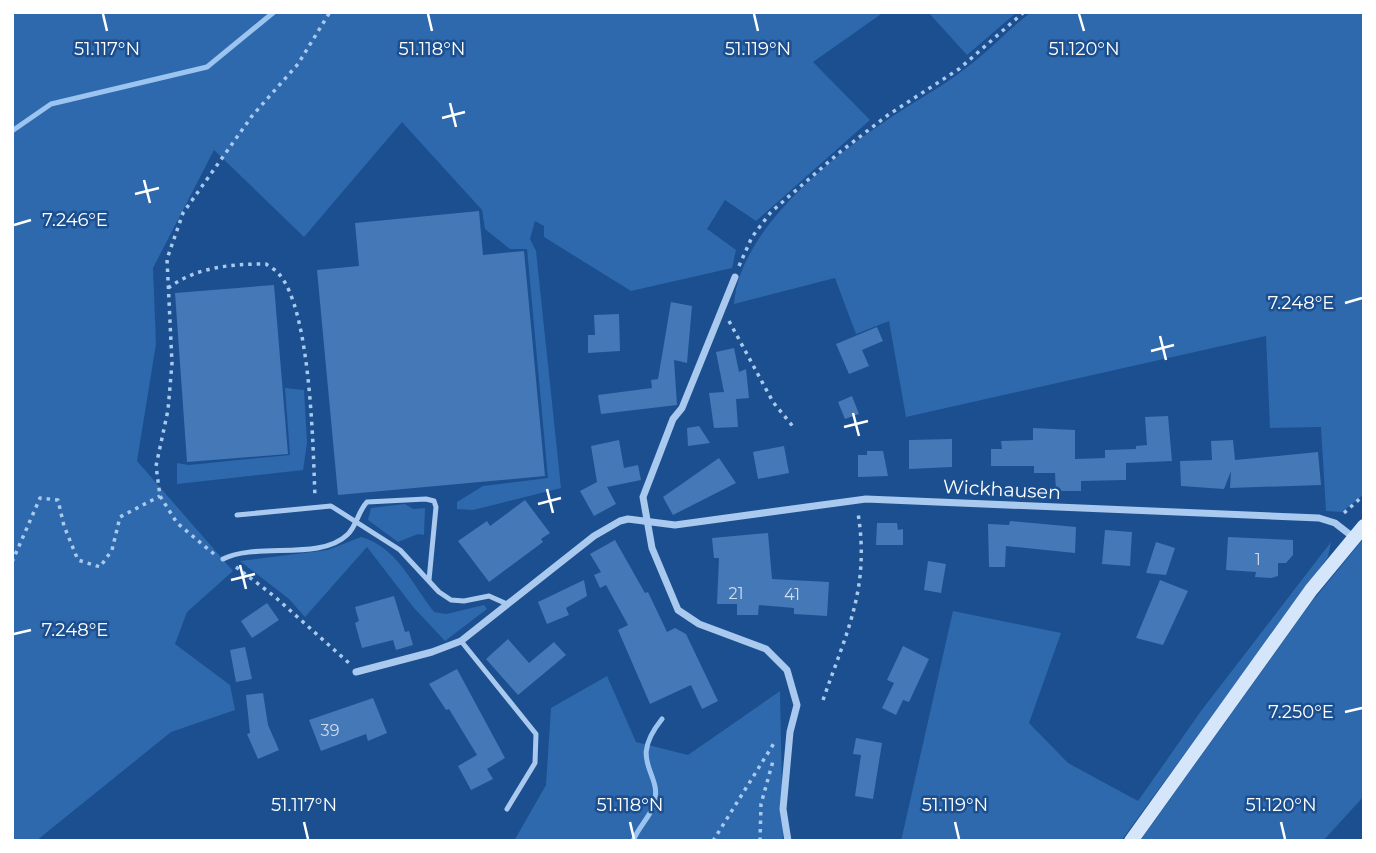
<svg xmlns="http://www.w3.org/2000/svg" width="1376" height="853" viewBox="0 0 1376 853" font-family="Montserrat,sans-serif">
  <rect width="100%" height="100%" fill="#1b4f8f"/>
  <g fill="#2e69ad">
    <path d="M12 12H884L813 62 870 120 756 221 725 200 707 229 736 250 732 268 631 291 544 237V226L535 221 530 239 536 251 561 488 473 510 457 509V502L483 486 548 478 527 249H510L485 229 482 210 402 122 304 237 214 150 153 268 156 344 137 461 233 571 187 612 175 644 230 685 235 710 171 732 36 841H12Z"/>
    <path d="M928 12H1017L967 55Z"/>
    <path d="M1031 12H1364V494L1342 512 1326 511 1321 427 1270 428 1266 336 906 417 889 321 856 334 835 278 734 304C739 230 832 157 890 118 915 101 942 87 966 68 989 51 1008 30 1031 12Z"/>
    <path d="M285 388 304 390 307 443 303 470 177 484V463L189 465 290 455Z"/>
    <path d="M405 504 413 509 425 508 424 535 418 534 398 542 368 520 371 508Z"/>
    <path d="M361 537C396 546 413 585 434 612L446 614 484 605 487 609 445 641 414 608 367 547 305 617 289 599 240 561 328 550Z"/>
    <path d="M1364 538V796L1323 841H1140L1310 604Z"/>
    <path d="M1331 542 1328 557 1121 841H901L953 611 1061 633 1029 723 1068 763 1138 801 1201 711Z"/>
    <path d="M607 676 636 742 688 755 780 691 783 841H514L546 785 551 708Z"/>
  </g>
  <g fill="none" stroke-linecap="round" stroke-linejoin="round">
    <g stroke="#9cc4f0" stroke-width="5">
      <path d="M12 131 51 104 207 67 274 12"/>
      <path d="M633 841C638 828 648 819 653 807 666 772 625 765 662 719"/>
    </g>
  </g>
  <g fill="#4478b7">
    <path d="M479 211 483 255 524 251 545 476 338 495 317 270 359 266 355 223Z"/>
    <path d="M274 285 288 454 187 462 175 293Z"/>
    <path d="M671 302 692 306 687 363 674 360 677 405 601 414 598 395 652 388 651 380 658 379Z"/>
    <path d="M619 314 620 351 588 353V335H595L594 315Z"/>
    <path d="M877 327 883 341 862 350 869 366 849 374 836 344Z"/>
    <path d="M734 348 739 372 746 369 749 398 736 399 738 427 714 428 709 393 724 392 716 352Z"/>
    <path d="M852 396 859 414 845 419 838 402Z"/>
    <path d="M1168 416 1172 461 1126 463V480L1081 481V491H1056L1055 473H1034V466H991V449H1002L1001 441 1033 440V428L1075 430V459L1105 458V450L1136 449V446L1147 445 1145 417Z"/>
    <path d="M699 426 710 443 688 446 687 428Z"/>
    <path d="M952 439V467L909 469V440Z"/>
    <path d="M619 440 624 468 638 465 641 480 607 487 616 504 594 516 580 491 597 482 591 446Z"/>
    <path d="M1233 440 1235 460 1318 452 1321 485 1230 488 1231 471 1224 489 1181 486 1180 461 1212 460 1211 441Z"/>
    <path d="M784 446 789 473 758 479 753 452Z"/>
    <path d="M867 451H883L888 476 858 477V455H867Z"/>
    <path d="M719 458 736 483 673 515 663 497Z"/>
    <path d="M525 500 550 533 541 539 543 542 489 582 458 541 487 521 490 526Z"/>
    <path d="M1010 521 1076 527 1075 553 1006 546 1005 567H989L988 524 1009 525Z"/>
    <path d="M877 523H897L898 530 903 529V545H876Z"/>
    <path d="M1105 530 1132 532 1130 566 1102 564Z"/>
    <path d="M768 533 772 579 829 582 827 616 794 614V608L759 605 758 615H737V604H717L719 558H714L712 538Z"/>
    <path d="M1228 537 1293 540V555L1286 563H1278V576L1271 578 1255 577 1256 572 1226 570Z"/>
    <path d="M615 540 645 593 648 592 667 632 675 628 686 634 718 701 702 709 691 685 650 704 618 630 628 625 606 585 600 588 594 575 601 572 590 554Z"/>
    <path d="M1156 542 1175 548 1166 575 1146 573Z"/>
    <path d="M928 561 946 564 941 593 924 590Z"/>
    <path d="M584 580 587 596 566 608 569 615 547 624 538 602Z"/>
    <path d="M1160 580 1188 591 1163 645 1136 638Z"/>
    <path d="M394 596 405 632 409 631 413 645 396 650 393 640 362 648 355 623 359 621 355 607Z"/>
    <path d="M267 603 279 620 252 638 241 621Z"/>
    <path d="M508 639 529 663 554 642 566 655 518 695 486 659Z"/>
    <path d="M903 646 929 659 909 702 903 700 896 715 882 708 894 683 887 680Z"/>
    <path d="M245 647 252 679 236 682 230 650Z"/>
    <path d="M457 669 505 758 487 769 493 779 471 790 458 766 477 755 449 709 446 710 429 684Z"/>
    <path d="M263 693 268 725 279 750 258 759 247 734 250 733 246 695Z"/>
    <path d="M373 698 387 733 368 741 366 734 321 751 309 720Z"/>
    <path d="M856 738 882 743 873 799 855 796 861 755 853 754Z"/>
  </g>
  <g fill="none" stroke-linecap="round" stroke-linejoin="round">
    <g stroke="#a9c9ee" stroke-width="3.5" stroke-dasharray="3.5 5" stroke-linecap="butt">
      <path d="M739 266 752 237 771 212 840 152 888 115 959 69 1024 12"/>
      <path d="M168 288C197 267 230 264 266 264 270 267 276 270 279 274 311 311 313 447 315 498"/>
      <path d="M729 321 773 402 795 429"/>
      <path d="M1344 513 1364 495"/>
      <path d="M214 554 177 523 160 496 156 466 168 410 172 363 167 259 183 213 252 116 298 64 330 12"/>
      <path d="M12 562 40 498 58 500 64 526 78 560 100 567 112 550 120 517 160 496"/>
      <path d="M236 567 274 596 350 664"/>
      <path d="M823 700C847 631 870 588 858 513"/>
      <path d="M713 841 776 740"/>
      <path d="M760 841 761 804 773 761"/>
    </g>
    <g stroke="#a9c9ee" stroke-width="5">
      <path d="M237 515 331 506 400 550 439 592 451 600 464 601 489 596 507 604"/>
      <path d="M223 559C256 542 320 561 347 535 357 526 358 511 367 502L426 499 434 501 436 507 429 580"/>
      <path d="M461 641 536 734 535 763 507 809"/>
    </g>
    <g stroke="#a9c9ee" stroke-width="7">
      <path d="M735 277 682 408 673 419 643 497 652 548 678 610 699 624 766 649 787 670 797 705 790 732 783 809 788 841"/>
      <path d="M356 672 432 652 461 641 594 536 620 521 628 519 675 525 866 499 1319 518 1335 523 1353 537"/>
    </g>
    <path stroke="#d6e6fa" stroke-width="14" d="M1131 841 1311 590 1364 526"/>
  </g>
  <path fill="none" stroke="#fff" stroke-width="2.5" d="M103 14 107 31M428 14 432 31M754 14 758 31M1079 14 1084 31M450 103 456 127M442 118 465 112M144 180 150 203M135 194 159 188M14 225 31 220M1345 303 1362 298M1160 336 1166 360M1151 351 1174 345M853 413 859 436M844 427 868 421M547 489 553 513M538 504 561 498M240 565 246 589M231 580 255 574M14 634 31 630M1345 712 1362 708M304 822 308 839M630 822 634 839M955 822 959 839M1281 822 1285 839"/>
  <g text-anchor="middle" stroke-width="5" stroke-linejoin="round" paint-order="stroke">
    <g font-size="16" fill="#d0dded">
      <text x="1258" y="565">1</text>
      <text x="736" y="599">21</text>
      <text x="792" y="600">41</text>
      <text x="330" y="736">39</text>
    </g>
    <g font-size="19" fill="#fff" stroke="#1b4f8f">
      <text transform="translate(1002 489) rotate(3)" y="7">Wickhausen</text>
    </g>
  </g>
  <g font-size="18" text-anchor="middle" fill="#fff" stroke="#1b4f8f" stroke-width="5" stroke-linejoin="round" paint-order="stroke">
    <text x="107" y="55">51.117°N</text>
    <text x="432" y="55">51.118°N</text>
    <text x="758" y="55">51.119°N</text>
    <text x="1084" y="55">51.120°N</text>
    <text x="75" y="226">7.246°E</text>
    <text x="1301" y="309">7.248°E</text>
    <text x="75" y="636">7.248°E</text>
    <text x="1301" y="718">7.250°E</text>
    <text x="304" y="811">51.117°N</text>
    <text x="630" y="811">51.118°N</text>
    <text x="955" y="811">51.119°N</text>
    <text x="1281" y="811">51.120°N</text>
  </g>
  <rect width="1376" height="853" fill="none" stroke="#ffffff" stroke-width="28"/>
</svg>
